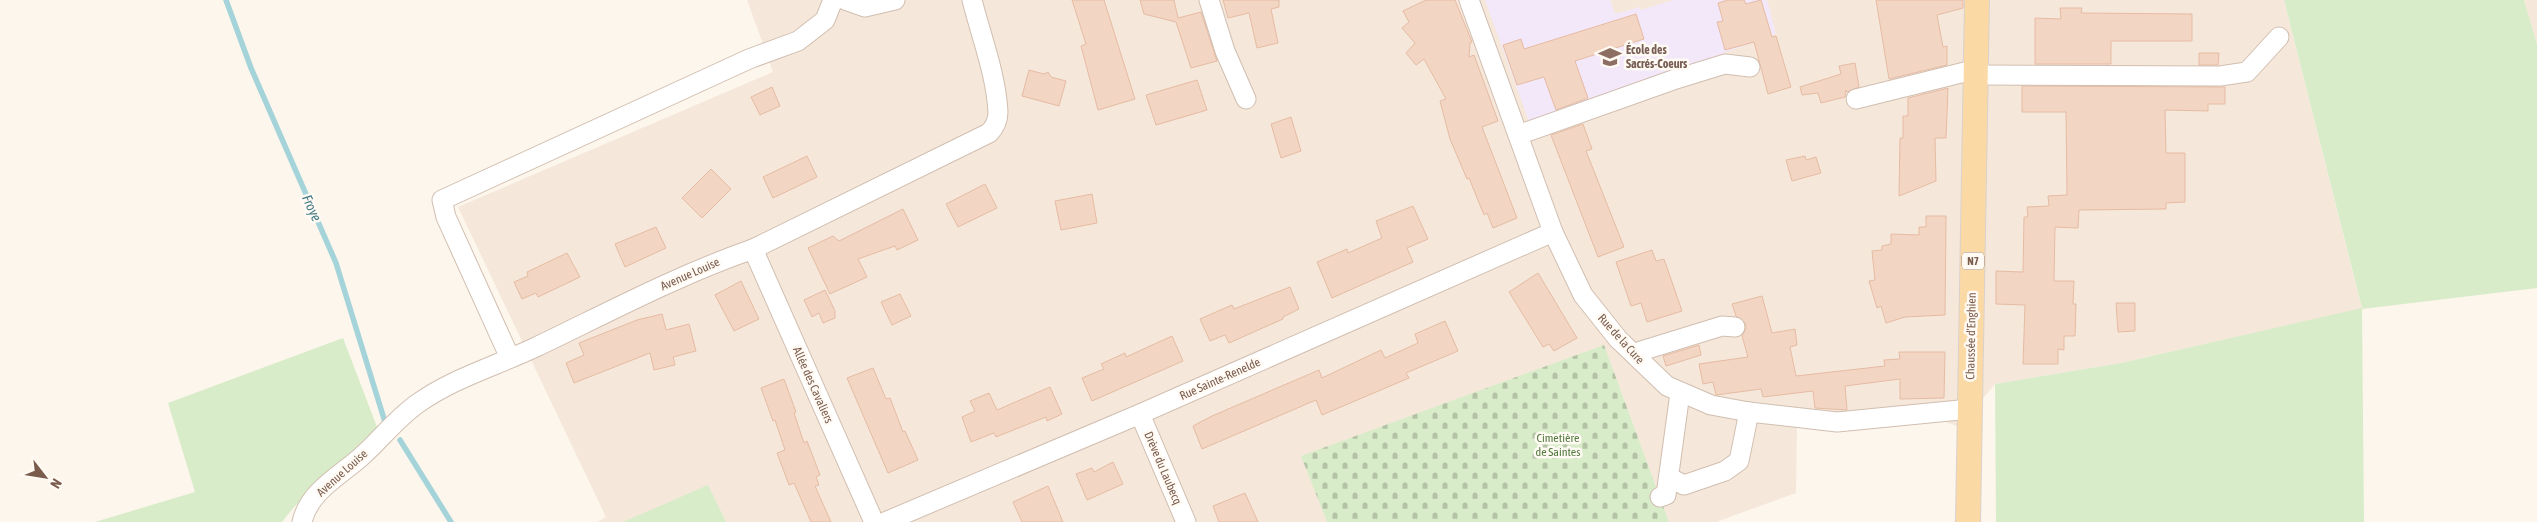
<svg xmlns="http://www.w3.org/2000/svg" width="2537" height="522" viewBox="0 0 2537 522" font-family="'Asap Condensed',sans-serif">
  <defs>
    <pattern id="cemetery-stones" width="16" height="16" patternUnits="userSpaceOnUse" patternTransform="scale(1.25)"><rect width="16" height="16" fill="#d8ecc9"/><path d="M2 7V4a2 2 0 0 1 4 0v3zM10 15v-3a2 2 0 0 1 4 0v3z" fill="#b4c2a5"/></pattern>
  </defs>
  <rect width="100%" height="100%" fill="#fdf6ec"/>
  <g fill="#f5e8da">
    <path d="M747 0H2284L2362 309 2121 363 1995 384 1959 427 1941 420 1797 424 1796 493 1716 522H1669L1604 346 1302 456 1327 522H597L606 517 458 207 773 72Z"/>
    <path d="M2524 0H2537V44Z"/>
  </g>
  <path fill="#f3e8fa" d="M1485 0H1610L1615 14 1640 7V10L1674 0H1767L1776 34 1530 124Z"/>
  <g fill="#d8ecc9">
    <path d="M2284 0H2524L2537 44V288L2362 309 2364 522H1996L1995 384 2121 363 2362 308Z"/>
    <path d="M343 338 377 427 294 507 282 522H95L195 492 168 403Z"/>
    <path d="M708 485 726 522H623Z"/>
  </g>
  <path fill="url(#cemetery-stones)" d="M1604 345 1669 522H1327L1301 456Z"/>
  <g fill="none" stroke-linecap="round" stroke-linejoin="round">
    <g stroke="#a5d3da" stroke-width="5.5">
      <path d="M226 0 251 68 336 263 385 422"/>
      <path d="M400 440 451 522"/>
    </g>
  </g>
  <g fill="#f3d5c3" stroke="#e6bba3">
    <path d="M1072 0H1104L1135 99 1098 110 1081 46 1086 44Z"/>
    <path d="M1140 0H1174L1178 18 1201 12 1217 61 1191 68 1176 22 1144 14Z"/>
    <path d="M1223 0H1279V7L1271 9 1278 43 1257 48 1249 13 1228 18Z"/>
    <path d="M1426 0H1455L1472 42 1470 43 1469 57 1474 55 1498 121 1482 127 1517 218 1493 228 1487 213 1484 215 1469 178 1467 179 1450 139 1440 101 1446 99 1424 59 1416 65 1406 53 1415 43 1402 28 1409 22 1403 11Z"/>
    <path d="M1728 0H1744L1746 4 1761 0 1772 37 1776 36 1791 87 1768 94 1754 42 1725 50 1717 22 1723 21 1718 3Z"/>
    <path d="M1876 0H1963V8L1937 15 1943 47 1947 46V65L1889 79Z"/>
    <path d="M2060 8H2082L2081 13 2192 14V41H2111V64H2035V18L2061 19Z"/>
    <path d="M1636 14 1644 39 1575 61 1588 98 1556 110 1544 77 1517 85 1503 45 1521 39 1524 49Z"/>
    <path d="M2199 53H2219L2218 65H2199Z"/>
    <path d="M1855 63 1859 87 1847 92 1846 90 1845 97 1821 103 1818 93 1802 95 1800 87 1841 74 1839 66Z"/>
    <path d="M1029 70 1044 74 1048 72 1051 77 1066 81 1059 106 1022 96Z"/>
    <path d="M1197 80 1207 110 1156 125 1146 95Z"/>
    <path d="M2022 86 2225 87V104H2208V111L2165 110 2166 153H2185V202L2166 203V209L2079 210 2078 228 2055 227 2054 281H2074L2073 304H2076L2075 336H2064V350L2058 349V364H2023L2025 305 1996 304V271L2023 272 2024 217H2028L2027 207 2049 206 2048 196 2067 195 2066 112H2022Z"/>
    <path d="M772 87 780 106 760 115 751 97Z"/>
    <path d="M1948 88 1946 138H1935L1936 181 1899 196 1900 138H1903V116H1908V98Z"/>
    <path d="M1291 117 1301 151 1281 158 1271 124Z"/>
    <path d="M1583 124 1592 149 1586 151 1624 247 1598 257 1551 135Z"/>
    <path d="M807 156 817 177 773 198 763 177Z"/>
    <path d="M1805 156 1806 160 1816 157 1821 173 1792 181 1786 160Z"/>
    <path d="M711 169 731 189 702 218 682 198Z"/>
    <path d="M985 184 997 208 958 227 946 204Z"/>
    <path d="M1092 194 1097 223 1061 230 1055 201Z"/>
    <path d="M1413 206 1428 239 1407 248 1413 262 1332 298 1317 262 1347 249 1348 253 1382 238 1376 221Z"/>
    <path d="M903 209 918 240 897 250 895 246 858 259 867 277 830 294 808 248 833 236 839 241Z"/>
    <path d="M1926 216H1946L1945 315 1905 317 1886 323 1881 306 1877 308 1869 281 1875 280 1872 251 1882 250V246L1891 244V234L1919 235V227H1926Z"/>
    <path d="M656 227 666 248 625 267 615 244Z"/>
    <path d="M1652 250 1656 261 1664 259 1682 311 1647 322 1641 303 1631 306 1616 262Z"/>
    <path d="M567 253 580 277 538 297 536 293 522 299 514 282 528 276 527 272Z"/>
    <path d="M1538 273 1577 338 1554 351 1549 344 1543 347 1509 292Z"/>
    <path d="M741 281 759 319 734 331 715 295Z"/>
    <path d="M1290 287 1299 309 1283 317V319L1229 343 1225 335 1210 341 1200 319 1232 305 1234 309Z"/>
    <path d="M825 290 835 311V318L823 323 819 313 812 317 804 300Z"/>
    <path d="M900 294 911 316 892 325 881 302Z"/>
    <path d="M1762 296 1772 333 1795 329 1797 345 1790 347 1796 376 1885 366 1884 360 1900 359 1899 352H1945L1944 398 1900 399V379L1845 386 1847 410 1815 408 1813 391 1763 397 1761 389 1716 395 1713 382 1703 384 1699 364 1748 357 1742 336 1746 328 1745 323 1736 316 1732 304Z"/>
    <path d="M2116 303H2135V331L2118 332Z"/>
    <path d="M662 314 666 330 689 324 696 351 673 357 675 365 654 370 650 353 574 383 566 363 584 355 579 343 637 320Z"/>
    <path d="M1445 321 1458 351 1406 373 1409 378 1322 415 1316 400 1202 449 1193 426 1212 416 1319 370 1322 378 1381 350 1385 358 1418 343 1415 334Z"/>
    <path d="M1172 336 1183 361 1092 401 1082 378 1104 369 1101 364 1125 353 1126 357Z"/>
    <path d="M1699 345 1701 355 1666 366 1663 356Z"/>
    <path d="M873 368 886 399 890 398 903 432 905 431 918 460 888 473 847 378Z"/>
    <path d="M784 379 796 412 794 413 804 443 807 441 820 475 816 477 819 485 815 486 831 522H811L794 483 789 485 777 453 785 450 775 420 773 421 761 388Z"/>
    <path d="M1050 387 1062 414 1047 421 1046 417 996 437 994 433 971 442 962 417 975 411 970 401 989 393 997 410Z"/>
    <path d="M1113 462 1123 484 1087 500 1076 474 1092 468 1094 472Z"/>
    <path d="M1048 486 1063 522H1022L1013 502Z"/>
    <path d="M1245 493 1258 522H1219L1213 506Z"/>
  </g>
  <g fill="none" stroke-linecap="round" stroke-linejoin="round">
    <defs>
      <g id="minor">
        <path d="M845 0 865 7 895 0"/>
        <path d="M1209 0 1225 51 1246 99"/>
        <path d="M1469 0 1553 232 1583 295 1618 339 1667 386 1711 405 1749 412 1837 422 1970 409"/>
        <path d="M1976 75 2220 76 2247 72 2279 37"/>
        <path d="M1856 99 1977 69"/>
        <path d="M1518 135 1673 80 1725 64 1750 67"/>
        <path d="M753 249 874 522"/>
        <path d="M1636 356 1641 351 1722 326 1735 327"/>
        <path d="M510 358 446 217 442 200 749 59 798 41 825 20 833 0"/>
        <path d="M1140 414 1186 522"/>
        <path d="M1670 478 1684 485 1725 471 1739 461 1749 412"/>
        <path d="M1660 497 1666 495 1680 393"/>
        <path d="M302 522C309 491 340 476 362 456 381 439 396 419 417 404 453 378 496 366 536 347 607 313 678 275 753 249L989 133C995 127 998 120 998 112 996 74 981 36 972 0"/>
        <path d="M885 522 1140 414 1553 232"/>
      </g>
      <path id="major" d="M1968 522 1977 0"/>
    </defs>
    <use href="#minor" stroke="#d1beb0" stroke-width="21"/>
    <use href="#major" stroke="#dad1cd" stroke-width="26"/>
    <use href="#minor" stroke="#fff" stroke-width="19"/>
    <use href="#major" stroke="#fbd9a5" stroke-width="24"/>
  </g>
  <defs>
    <symbol id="school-bare" viewBox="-9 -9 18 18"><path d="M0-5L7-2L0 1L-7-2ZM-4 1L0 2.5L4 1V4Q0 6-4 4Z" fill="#8d6e63" stroke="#fffaf3" stroke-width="2.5" paint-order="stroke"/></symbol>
  </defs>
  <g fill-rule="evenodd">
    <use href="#school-bare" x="1594" y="41" width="32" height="32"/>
  </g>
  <g text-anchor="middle" stroke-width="5" stroke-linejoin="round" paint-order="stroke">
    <rect fill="#fffaf3" stroke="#a28b7f" stroke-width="1" x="1962" y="252.5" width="22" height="17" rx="4"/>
    <g font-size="11" font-weight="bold" fill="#7a5c4d">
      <text x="1973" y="265">N7</text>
    </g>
    <g font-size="12" font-weight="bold" fill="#785e54" stroke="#fffaf3" text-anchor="start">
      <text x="1626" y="54">École des<tspan x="1626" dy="14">Sacrés-Coeurs</tspan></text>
    </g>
    <g font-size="12" fill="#7a5c4d" stroke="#fffaf3">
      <text transform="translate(690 274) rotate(-24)" y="4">Avenue Louise</text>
      <text transform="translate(1971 336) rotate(-89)" y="4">Chaussée d'Enghien</text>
      <text transform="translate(1621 339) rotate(48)" y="4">Rue de la Cure</text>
      <text transform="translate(1220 379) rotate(-24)" y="4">Rue Sainte-Renelde</text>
      <text transform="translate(813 385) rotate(66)" y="4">Allée des Cavaliers</text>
      <text transform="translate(1163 468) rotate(67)" y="4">Drève du Laubecq</text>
      <text transform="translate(342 473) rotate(-42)" y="4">Avenue Louise</text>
    </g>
    <g font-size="12" fill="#537a41" stroke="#fffaf3">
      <text x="1558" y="442">Cimetière<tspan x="1558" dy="14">de Saintes</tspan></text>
    </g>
    <g font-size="14" font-style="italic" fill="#437c86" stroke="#fffaf3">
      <text transform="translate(312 208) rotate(66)" y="5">Froye</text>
    </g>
  </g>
  <g transform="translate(45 477) rotate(121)" stroke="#fffaf3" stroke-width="4" paint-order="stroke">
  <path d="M0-4L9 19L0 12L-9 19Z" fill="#7a5c4d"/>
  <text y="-8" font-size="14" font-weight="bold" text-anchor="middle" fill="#7a5c4d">N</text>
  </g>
</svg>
